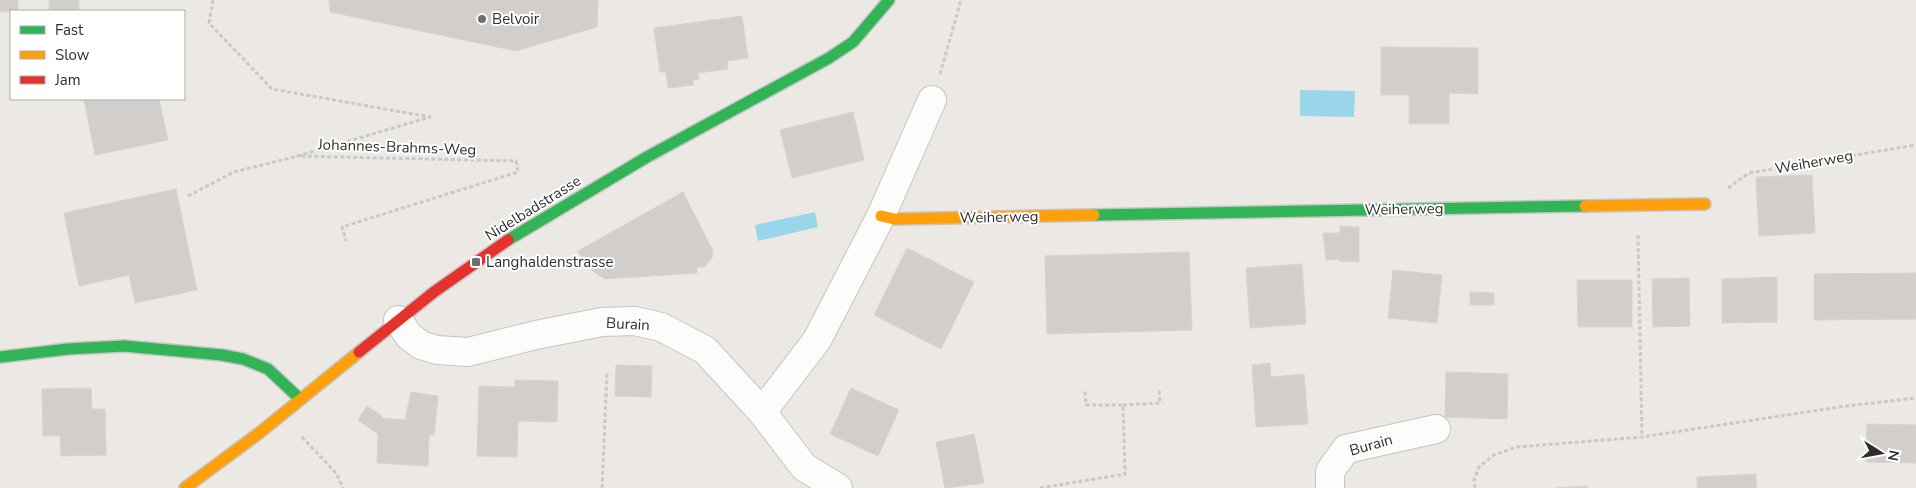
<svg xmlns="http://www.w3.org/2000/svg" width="1916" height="488" viewBox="0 0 1916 488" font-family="'Nunito Sans',sans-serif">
  <rect width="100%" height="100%" fill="#ece8e4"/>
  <g fill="#99d6ec">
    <path d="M1300 90 1355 91 1354 117 1300 116Z"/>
    <path d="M815 212 818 227 758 241 755 225Z"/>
  </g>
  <g fill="#d1cecb" stroke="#d7d4d0">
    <path d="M0 0H18V11L0 12Z"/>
    <rect x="49" y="0" width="30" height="11"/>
    <path d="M329 0H598L597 27 516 51 330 12Z"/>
    <path d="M742 16 748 58 727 61 728 69 698 73 699 79 693 80 694 85 668 88 666 72H660L654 28Z"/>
    <path d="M1381 47 1478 48V94L1449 93V124H1409V95H1381Z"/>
    <path d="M84 99H159L168 140 95 155Z"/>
    <path d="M853 112 864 160 792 178 780 130Z"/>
    <path d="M1812 175 1815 233 1759 236 1756 177Z"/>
    <path d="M176 189 197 290 135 303 129 275 79 286 64 213Z"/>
    <path d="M683 192 713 251 712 258 704 267H697V273L605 279 595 273 585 263 578 251Z"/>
    <path d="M1340 226 1359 227V262L1339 261Z"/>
    <path d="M1323 233H1340L1339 259 1326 260Z"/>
    <path d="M907 248 974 282 941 349 874 315Z"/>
    <path d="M1189 252 1192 330 1047 334 1045 256Z"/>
    <path d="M1302 264 1306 324 1250 328 1246 268Z"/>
    <path d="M1393 270 1442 275 1437 323 1388 318Z"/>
    <path d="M1916 273V319L1814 320V274Z"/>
    <path d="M1777 277V322L1722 323V279Z"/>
    <path d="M1689 278 1690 326 1653 327 1652 279Z"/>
    <path d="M1577 280H1632V327H1578Z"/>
    <path d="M1470 292 1494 293V305H1470Z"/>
    <path d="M1270 363 1271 377 1304 374 1308 424 1256 427 1252 365Z"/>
    <path d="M616 365 652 366 651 397 615 396Z"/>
    <path d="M1446 372 1508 374 1507 419 1445 417Z"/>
    <path d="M515 380 558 381 557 422 518 421 517 457 477 456 479 386 515 387Z"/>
    <path d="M91 388 92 409H105L106 455 61 456 60 436H43L42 389Z"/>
    <path d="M851 388 899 410 878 456 830 434Z"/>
    <path d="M411 392 438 396 434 435H429L428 466 377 463 378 434 358 420 367 406 382 416 381 418 405 420Z"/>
    <path d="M1867 424 1916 425V463L1866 462Z"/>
    <path d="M974 434 984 483 945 488 936 442Z"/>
    <path d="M1756 474 1757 488H1697V477Z"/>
    <path d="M1588 486V488H1556Z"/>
  </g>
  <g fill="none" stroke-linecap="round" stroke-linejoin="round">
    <defs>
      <g id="street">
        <path d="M398 320 409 336 421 345 437 350 468 352 536 335 602 322 635 321 661 327 705 350 762 412 804 467 838 488"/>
        <path d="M762 412 817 340 881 216 932 100"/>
        <path d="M1330 488V471L1346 449 1436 429"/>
      </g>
      <g id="fast">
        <path d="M1094 215 1585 206"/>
        <path d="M508 240 647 157 829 58 853 42 889 0"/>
        <path d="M0 357 68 349 124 346 222 355 243 359 268 369 300 399"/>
      </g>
      <g id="slow">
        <path d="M1585 206 1705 204"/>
        <path d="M881 216 894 219 1094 215"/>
        <path d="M185 488 258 434 359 352"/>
      </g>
      <path id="jam" d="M359 352 434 292 508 240"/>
    </defs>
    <use href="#street" stroke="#c5c4c5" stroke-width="30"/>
    <use href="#fast" stroke="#c5c4c5" stroke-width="14"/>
    <use href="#slow" stroke="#c5c4c5" stroke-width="14"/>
    <use href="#jam" stroke="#c5c4c5" stroke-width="14"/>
    <g stroke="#c9c9c8" stroke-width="3" stroke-dasharray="4 2.5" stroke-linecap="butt">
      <path d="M213 0 209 23 272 89 430 117 298 156 516 161 518 172 342 227 346 241"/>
      <path d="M940 74 961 0"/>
      <path d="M1728 188 1749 173 1916 145"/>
      <path d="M188 196 234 172 298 156"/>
      <path d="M1638 235 1642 437"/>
      <path d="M1123 405 1160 403 1159 388"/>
      <path d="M302 437 336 473 343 488"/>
      <path d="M602 488 607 372"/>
      <path d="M1040 488 1125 474 1123 405H1086L1085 390"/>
      <path d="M1475 488 1474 480 1479 467 1494 455 1516 447 1642 437 1846 406 1916 398"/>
    </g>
    <use href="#street" stroke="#fcfcfb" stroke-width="28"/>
    <use href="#fast" stroke="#30b455" stroke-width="11"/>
    <use href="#slow" stroke="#ff9f0a" stroke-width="11"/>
    <use href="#jam" stroke="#e5322d" stroke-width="11"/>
  </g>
  <g fill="#706f6e" stroke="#fff" stroke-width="2">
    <circle cx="482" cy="19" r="5"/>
    <rect x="471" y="257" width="10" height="10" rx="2.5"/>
  </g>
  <g text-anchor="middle" stroke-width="4" stroke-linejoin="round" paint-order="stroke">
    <g font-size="15" fill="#2e2e2e" stroke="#fff" text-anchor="start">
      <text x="492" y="24">Belvoir</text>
      <text x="486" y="267">Langhaldenstrasse</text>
    </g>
    <g font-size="15" fill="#2e2e2e" stroke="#fff">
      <text transform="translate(397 147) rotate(2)" y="5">Johannes-Brahms-Weg</text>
      <text transform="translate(1814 162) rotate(-10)" y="5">Weiherweg</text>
      <text transform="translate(533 208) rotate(-32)" y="5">Nidelbadstrasse</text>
      <text transform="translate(1404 209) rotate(-1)" y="5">Weiherweg</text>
      <text transform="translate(999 217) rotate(-1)" y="5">Weiherweg</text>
      <text transform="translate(628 324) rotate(3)" y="5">Burain</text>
      <text transform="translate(1371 445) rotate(-16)" y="5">Burain</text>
    </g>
  </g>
  <rect x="10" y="10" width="175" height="90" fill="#ffffff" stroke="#ababab"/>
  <rect x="20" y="26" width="25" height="8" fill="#30b455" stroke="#ababab"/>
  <text x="55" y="35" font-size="15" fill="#2e2e2e">Fast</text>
  <rect x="20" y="51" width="25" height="8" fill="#ff9f0a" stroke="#ababab"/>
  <text x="55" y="60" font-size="15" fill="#2e2e2e">Slow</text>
  <rect x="20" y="76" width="25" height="8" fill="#e5322d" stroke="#ababab"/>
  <text x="55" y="85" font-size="15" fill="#2e2e2e">Jam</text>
  <g transform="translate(1881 453) rotate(101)" stroke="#ffffff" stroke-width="4" paint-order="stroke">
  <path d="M0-4L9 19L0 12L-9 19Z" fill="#2e2e2e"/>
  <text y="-8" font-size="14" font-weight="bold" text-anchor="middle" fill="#2e2e2e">N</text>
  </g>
</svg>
